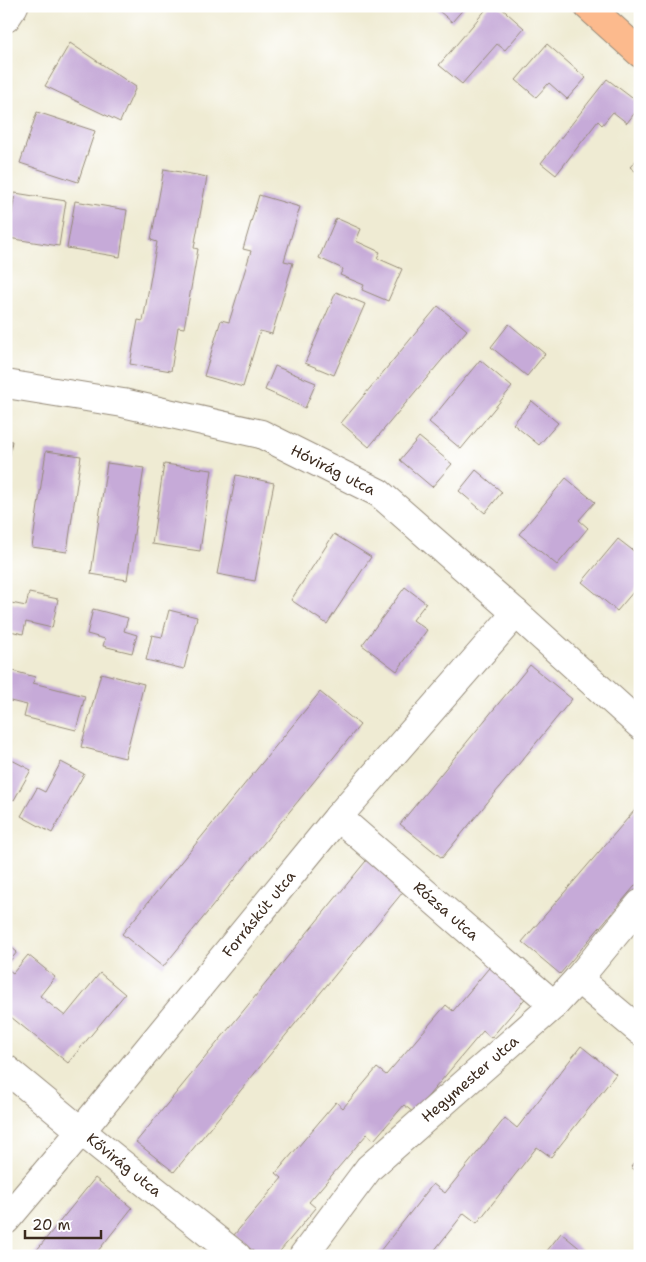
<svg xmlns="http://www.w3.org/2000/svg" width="646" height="1262" viewBox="0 0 646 1262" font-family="'Shantell Sans',sans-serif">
  <rect width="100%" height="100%" fill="#fff"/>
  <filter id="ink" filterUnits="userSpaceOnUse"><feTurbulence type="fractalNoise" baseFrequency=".02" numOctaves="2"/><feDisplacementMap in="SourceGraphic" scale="10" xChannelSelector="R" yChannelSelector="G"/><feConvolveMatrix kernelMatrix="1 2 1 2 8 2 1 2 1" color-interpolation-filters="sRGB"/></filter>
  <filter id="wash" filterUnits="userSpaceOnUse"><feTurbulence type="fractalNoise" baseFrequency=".0096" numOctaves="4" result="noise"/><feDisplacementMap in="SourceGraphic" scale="20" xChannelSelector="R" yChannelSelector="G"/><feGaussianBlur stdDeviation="1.12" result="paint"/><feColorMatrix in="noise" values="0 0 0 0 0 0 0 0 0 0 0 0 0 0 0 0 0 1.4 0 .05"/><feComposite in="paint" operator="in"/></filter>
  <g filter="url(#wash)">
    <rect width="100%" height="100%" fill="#efebd3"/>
    <g id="blocks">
      <g fill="#c6aad8">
        <path d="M433 6H466L452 22Z"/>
        <path d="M489 6H499L524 28 505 50 497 44 462 84 439 65Z"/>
        <path d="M70 43 136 87 120 122 45 86Z"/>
        <path d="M547 44 586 78 567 99 549 83 536 97 516 80Z"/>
        <path d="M607 79 640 104V106L627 123 613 112 602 125 598 121 556 175 541 163Z"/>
        <path d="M37 112 95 131 78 182 20 163Z"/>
        <path d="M640 156V175L630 167Z"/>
        <path d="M164 169 207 177 194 248 198 249 184 328 178 327 171 371 130 364 138 320 143 321 157 242 151 240Z"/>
        <path d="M15 193 66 201 59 246 8 238Z"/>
        <path d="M259 195 300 207 284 261 293 263 272 334 260 331 243 387 204 376 221 320 229 322 251 251 243 249Z"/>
        <path d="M75 201 127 210 120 257 67 248Z"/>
        <path d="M336 218 361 229 356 241 380 252 377 258 402 269 388 301 362 290 364 285 340 275 343 269 319 258Z"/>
        <path d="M336 292 365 304 334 375 305 363Z"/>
        <path d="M438 306 467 330 369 447 341 423Z"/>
        <path d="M509 324 545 354 527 376 491 347Z"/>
        <path d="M480 360 512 387 461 449 429 422Z"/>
        <path d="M275 366 316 383 305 408 265 390Z"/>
        <path d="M532 401 558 423 539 445 513 424Z"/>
        <path d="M419 437 452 464 432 487 400 460Z"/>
        <path d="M6 440 12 441 7 472 6 471Z"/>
        <path d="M46 451 81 456 67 552 32 547Z"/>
        <path d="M107 463 144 468 127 580 91 574Z"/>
        <path d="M164 464 212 470 200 551 152 544Z"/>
        <path d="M476 470 502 492 485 513 459 491Z"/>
        <path d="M236 475 274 483 255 581 217 574Z"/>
        <path d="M566 478 595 502 579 520 588 528 557 565 519 534Z"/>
        <path d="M334 534 371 557 327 624 291 600Z"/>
        <path d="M618 539 640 556V584L617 611 582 582Z"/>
        <path d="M405 587 426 603 413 620 427 630 397 671 362 645Z"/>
        <path d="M29 593 58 599 52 628 26 622 23 634 6 630V602L26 606Z"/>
        <path d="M93 609 128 618 124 631 137 635 132 653 103 646 105 639 87 634Z"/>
        <path d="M169 610 197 617 184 669 146 660 152 635 162 637Z"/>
        <path d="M530 665 572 699 442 858 400 824Z"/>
        <path d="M6 669 35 677 33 683 85 696 76 730 24 717 27 705 6 700Z"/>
        <path d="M101 673 144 684 125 758 81 747Z"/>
        <path d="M320 692 360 725 163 967 122 934Z"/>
        <path d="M6 757 31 770 14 800 6 795Z"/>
        <path d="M61 762 84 774 52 833 21 816 37 788 45 792Z"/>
        <path d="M640 804V880L560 974 522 942Z"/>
        <path d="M370 856 407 887 174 1172 136 1142Z"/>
        <path d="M6 943 17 952 6 966Z"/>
        <path d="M28 955 55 977 40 996 65 1016 100 973 125 994 68 1063 6 1013V968L13 973Z"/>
        <path d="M493 963 529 994 491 1038 483 1031 414 1113 404 1105 374 1140 367 1134 309 1202 316 1208 276 1256H259L234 1235 282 1178 276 1173 336 1102 343 1108 377 1068 386 1075 446 1005 453 1011Z"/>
        <path d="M581 1046 616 1074 551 1157 537 1147 477 1223 464 1213 430 1256H376L433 1184 445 1193 505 1118 517 1128Z"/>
        <path d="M640 1155V1174L631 1167Z"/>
        <path d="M95 1178 132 1208 94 1256H32Z"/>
        <path d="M561 1233 589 1256H543Z"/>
      </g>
    </g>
  </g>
  <g filter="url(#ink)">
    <use href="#blocks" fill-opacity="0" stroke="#958a78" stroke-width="1"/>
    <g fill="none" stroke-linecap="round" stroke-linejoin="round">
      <defs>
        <g id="minor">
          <path d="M6 18 14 6"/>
          <path d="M6 384 123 403 261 434 379 493 516 613 640 725"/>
          <path d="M338 817 554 1005"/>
          <path d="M578 979 640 1031"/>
          <path d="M6 1069 81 1131 237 1256"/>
          <path d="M6 1220 81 1131 338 817 516 613"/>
          <path d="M303 1256 369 1168 554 1005 578 979 640 904"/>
        </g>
        <path id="major" d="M588 6 640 53"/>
      </defs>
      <use href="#minor" stroke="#958a78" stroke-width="30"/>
      <use href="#major" stroke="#958a78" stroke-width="30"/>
      <use href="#minor" stroke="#fff" stroke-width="28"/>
      <use href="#major" stroke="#fcba8d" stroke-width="28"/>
    </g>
  </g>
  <g text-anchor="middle" stroke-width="4" stroke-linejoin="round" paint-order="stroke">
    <g font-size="15" fill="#3b2a1e" stroke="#fff">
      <text transform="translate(333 470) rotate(27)" y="5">Hóvirág utca</text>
      <text transform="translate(446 911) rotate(41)" y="5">Rózsa utca</text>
      <text transform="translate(259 914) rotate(-51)" y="5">Forráskút utca</text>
      <text transform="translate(470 1079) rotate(-41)" y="5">Hegymester utca</text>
      <text transform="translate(124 1165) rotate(39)" y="5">Kővirág utca</text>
    </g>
  </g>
  <rect width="646" height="1262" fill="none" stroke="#fff" stroke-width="25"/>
  <path d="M25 1230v8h76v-8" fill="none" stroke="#3b2a1e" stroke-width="2.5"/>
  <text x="32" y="1230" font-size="15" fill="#3b2a1e" stroke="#ffffff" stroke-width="4" paint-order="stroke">20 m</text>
</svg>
